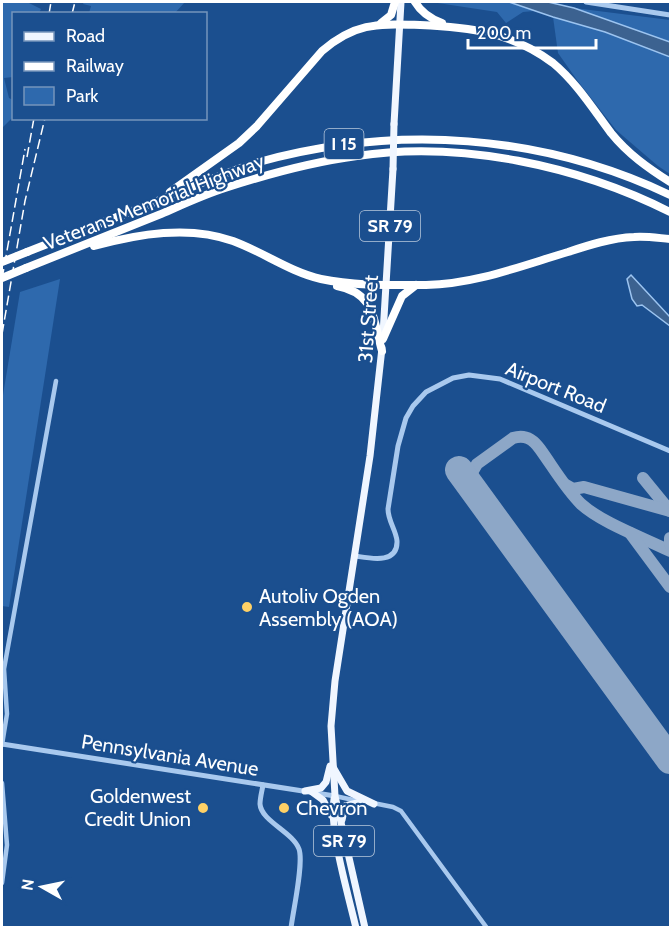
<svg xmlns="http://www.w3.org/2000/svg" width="672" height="929" viewBox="0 0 672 929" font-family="Cabin,sans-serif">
  <rect width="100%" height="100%" fill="#1b4f8f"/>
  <g fill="#2e69ad">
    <path d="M2 2H27L41 9 39 13 14 14 13 77 4 78 9 98 13 100V117L2 128Z"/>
    <path d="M84 2H185L174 14 89 13 91 6 83 4Z"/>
    <path d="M431 2H509L534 11 523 12 506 23 497 12Z"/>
    <path d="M574 8 670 20V42Z"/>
    <path d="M553 17 605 32 670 57V174L658 166 616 130 577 80 558 53Z"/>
    <path d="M60 279 9 607 2 606V401L20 292Z"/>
  </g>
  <g fill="#3c6290" stroke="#9cc4f0" stroke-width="1.5">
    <path d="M509 2H548L574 8 670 42V57L605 32 553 17Z"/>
    <path d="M631 275 670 317V326L642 305 637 306 632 299 627 279Z"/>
  </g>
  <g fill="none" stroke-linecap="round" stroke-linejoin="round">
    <g stroke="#8da7c7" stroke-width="12">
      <path d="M643 478 670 511"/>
      <path d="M566 485 573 489 584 487 670 511"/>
      <path d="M474 491 470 476 477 464 513 438C525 434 533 439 540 449 553 467 565 488 581 504 602 523 644 538 670 551"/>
      <path d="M630 533 670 587"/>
      <path d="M670 538V544"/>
    </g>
    <path stroke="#8da7c7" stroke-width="28" d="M459 470 670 760"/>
    <g stroke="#a9c9ee" stroke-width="4.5">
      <path d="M2 745 7 714 4 669 56 381"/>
      <path d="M2 783 7 845 2 883"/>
      <path d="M335 796 358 801"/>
      <path d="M373 803 393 807 401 811 487 928"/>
    </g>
    <g stroke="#a9c9ee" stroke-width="5">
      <path d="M586 2 670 15"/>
      <path d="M355 556C369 558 398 565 397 541 396 530 388 521 388 509L398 446 406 418 413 406 426 392 453 378 469 375 500 379 670 451"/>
      <path d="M2 744 335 796"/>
      <path d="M263 785C262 791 260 798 260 804 261 821 293 832 299 849 304 863 293 911 291 928"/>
    </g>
    <g stroke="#f0f6ff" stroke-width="7">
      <path d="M394 124 401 2"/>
      <path d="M383 334 393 169"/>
      <path d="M333 767 347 791 374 804"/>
      <path d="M305 791 321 788 326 782 330 766"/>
      <path d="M312 792 323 800 331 815"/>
      <path d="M334 799C329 831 348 893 356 928"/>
      <path d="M342 820 345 806 361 802"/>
      <path d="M365 928 335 796 331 726 335 681 370 456 382 348"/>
    </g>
    <g stroke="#fff" stroke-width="8">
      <path d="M415 2C421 12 431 19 442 23"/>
      <path d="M381 23 391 15 395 2"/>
      <path d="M170 192 239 143 257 126 322 51C356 22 378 24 420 25 469 27 512 32 553 63 576 82 593 109 611 133 628 154 648 168 670 182"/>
      <path d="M94 246C138 234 189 225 233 241 263 252 290 272 321 279 354 286 392 285 426 285 475 284 521 266 568 252 589 245 611 238 634 237 646 236 658 238 670 239"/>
      <path d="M27 252C75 233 123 215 170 196 200 184 229 171 259 162 397 124 542 134 670 195"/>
      <path d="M26 268C71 250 116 232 161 214 182 205 203 195 225 188 268 174 312 162 357 156 460 140 579 166 670 212"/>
      <path d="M337 286C375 293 373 319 382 351"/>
      <path d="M383 339 402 296 416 285"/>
    </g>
    <g stroke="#fff" stroke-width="1.5" stroke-dasharray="10 4.5" stroke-linecap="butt">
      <path d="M49 14 51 2"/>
      <path d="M72 14 75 2"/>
      <path d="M27 157 34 118"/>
      <path d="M2 279 25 149"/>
      <path d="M2 334 25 201 45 118"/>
    </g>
    <path stroke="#f0f6ff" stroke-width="7" d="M393 169 394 124"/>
    <g stroke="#fff" stroke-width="8">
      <path d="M2 262 27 252"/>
      <path d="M2 278 26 268"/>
    </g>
  </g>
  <g fill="#ffd166" stroke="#1b4f8f" stroke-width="2">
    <circle cx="247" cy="607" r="6"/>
    <circle cx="203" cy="808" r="6"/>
    <circle cx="284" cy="808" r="6"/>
  </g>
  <g text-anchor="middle" stroke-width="4.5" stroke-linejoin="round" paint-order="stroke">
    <g fill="#1b4f8f" stroke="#bbcadd" stroke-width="1.5">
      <rect x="324.5" y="129" width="39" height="30" rx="4.5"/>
      <rect x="360" y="211" width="60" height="30" rx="4.5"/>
      <rect x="314" y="826" width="60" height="30" rx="4.5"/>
    </g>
    <g font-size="18" font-weight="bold" fill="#fff">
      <text x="344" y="150">I 15</text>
      <text x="390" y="232">SR 79</text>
      <text x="344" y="847">SR 79</text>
    </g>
    <g font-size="20" fill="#fff" stroke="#1b4f8f">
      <text transform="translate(154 202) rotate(-21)" y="7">Veterans Memorial Highway</text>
      <text transform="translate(368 319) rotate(-86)" y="7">31st Street</text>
      <text transform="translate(556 387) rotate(22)" y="7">Airport Road</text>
      <text transform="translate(170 755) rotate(9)" y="7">Pennsylvania Avenue</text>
    </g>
    <g font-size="20" fill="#fff" stroke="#1b4f8f" text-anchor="start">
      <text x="259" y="603">Autoliv Ogden<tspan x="259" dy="23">Assembly (AOA)</tspan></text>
      <text x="191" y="803" text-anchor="end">Goldenwest<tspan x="191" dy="23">Credit Union</tspan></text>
      <text x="296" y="815">Chevron</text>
    </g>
  </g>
  <rect width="672" height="929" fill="none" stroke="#ffffff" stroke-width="6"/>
  <rect x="12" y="12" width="195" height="108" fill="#1b4f8f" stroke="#7695bc" stroke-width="1.5"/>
  <rect x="24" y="32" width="30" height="9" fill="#f0f6ff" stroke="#7695bc" stroke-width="1.5"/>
  <text x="66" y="42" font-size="18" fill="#ffffff">Road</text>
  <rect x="24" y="62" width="30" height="9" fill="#ffffff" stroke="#7695bc" stroke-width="1.5"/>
  <text x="66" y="72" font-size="18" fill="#ffffff">Railway</text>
  <rect x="24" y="87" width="30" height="18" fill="#2e69ad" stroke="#7695bc" stroke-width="1.5"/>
  <text x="66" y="102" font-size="18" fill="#ffffff">Park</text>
  <g transform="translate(42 887) rotate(279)" stroke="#1b4f8f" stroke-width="4.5" paint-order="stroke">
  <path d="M0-4.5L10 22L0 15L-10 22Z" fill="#ffffff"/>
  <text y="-9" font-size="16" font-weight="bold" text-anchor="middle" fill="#ffffff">N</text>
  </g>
  <path d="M468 39v9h128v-9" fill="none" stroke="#ffffff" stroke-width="3"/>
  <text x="477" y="39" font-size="18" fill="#ffffff" stroke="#1b4f8f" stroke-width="4.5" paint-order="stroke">200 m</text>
</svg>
